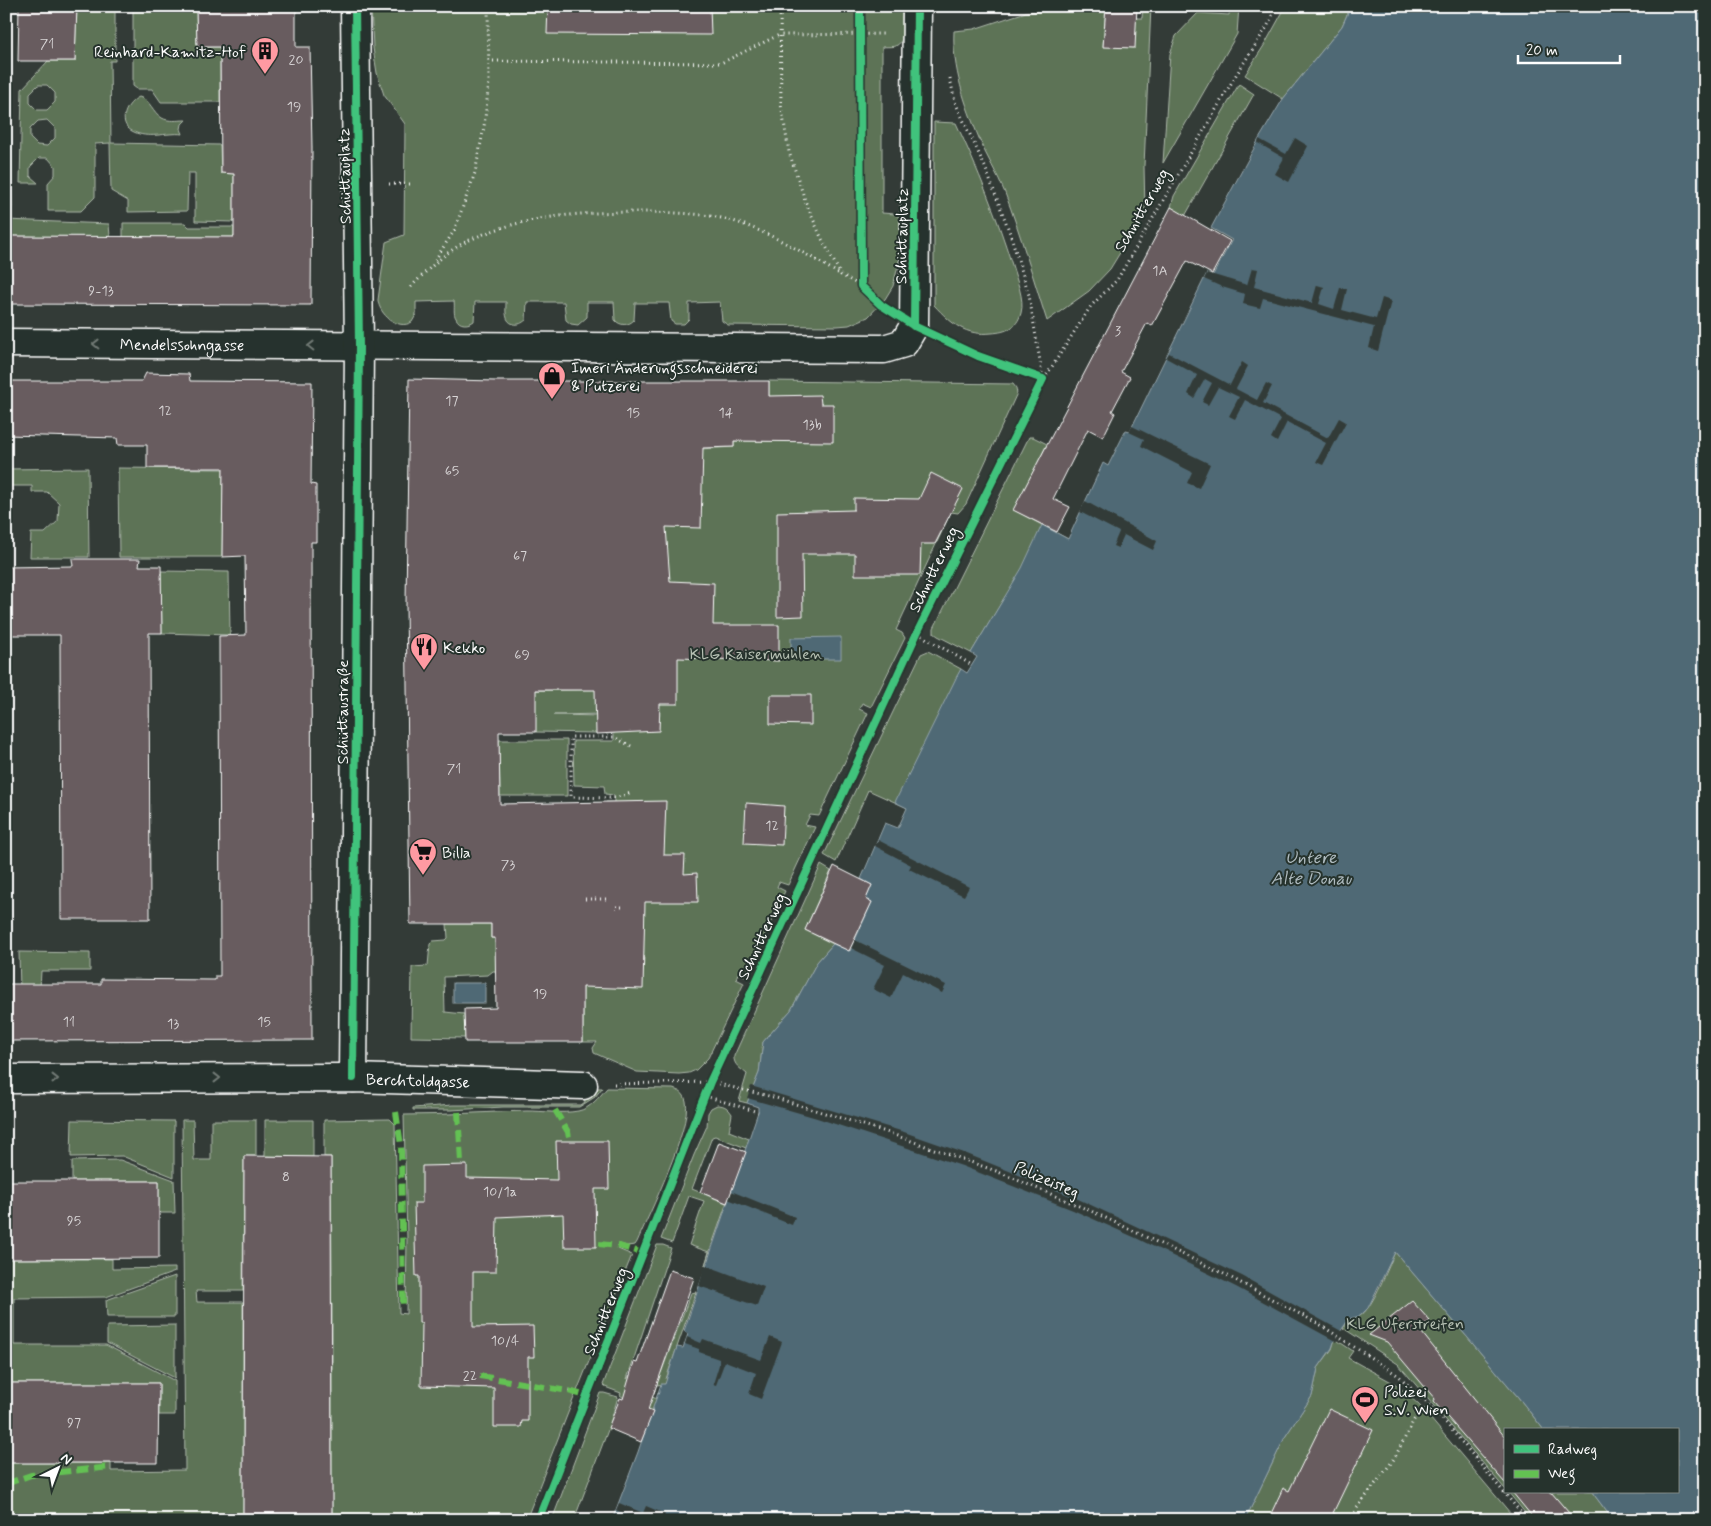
<svg xmlns="http://www.w3.org/2000/svg" width="1711" height="1526" viewBox="0 0 1711 1526" font-family="Mynerve,sans-serif">
  <rect width="100%" height="100%" fill="#333b37"/>
  <filter id="ink" filterUnits="userSpaceOnUse"><feTurbulence type="fractalNoise" baseFrequency=".02" numOctaves="2"/><feDisplacementMap in="SourceGraphic" scale="10" xChannelSelector="R" yChannelSelector="G"/><feConvolveMatrix kernelMatrix="1 2 1 2 8 2 1 2 1" color-interpolation-filters="sRGB"/></filter>
  <g filter="url(#ink)">
    <g fill="#5d7357" stroke="#aeb9ab" fill-rule="evenodd">
      <path d="M77 6H115V61H110L111 143 220 145 221 173 234 174V222L195 221V173H188L187 211 128 212V201L111 191 110 143 95 144V197L81 211H48V183L55 175V166L48 158H39L30 167V176L38 183H20L22 89 48 61H75ZM38 85H47L55 93V102L47 110H37L30 103V93ZM47 120 55 128V138L47 146 37 145 30 138V129L38 121Z"/>
      <path d="M133 6H184L185 9 196 10 197 47H220V102H161L152 89H137L133 86Z"/>
      <path d="M371 6H902V39C898 49 890 46 882 47V213L895 214 901 219V254L893 286 885 299 868 317 849 325 837 326 728 325 722 321 720 302 689 303V319L684 324H675L671 321 669 303H635L634 320C628 326 620 326 615 320L614 302H587V317L578 325 571 324 566 320 564 302H527L526 320C522 323 519 325 514 324 504 322 506 310 506 302H475L474 321C469 325 459 326 456 318 453 314 455 306 454 301L416 302V315L412 322C398 331 379 314 378 300L386 242 404 235 405 124 384 95 377 73 373 48Z"/>
      <path d="M1063 6H1112L1105 18 1103 46 1134 48 1136 18H1142L1143 6H1151L1144 166 1145 212 1110 269 1089 291 1047 321C1033 278 1021 235 1005 193 998 174 986 157 979 138 965 104 952 68 954 31L974 29 1026 12 1063 10Z"/>
      <path d="M1230 6H1239L1237 34 1163 163 1170 54 1176 36 1198 13 1229 15Z"/>
      <path d="M1286 6H1351L1342 26 1283 99 1245 75 1265 44Z"/>
      <path d="M1239 84 1254 94 1185 216 1171 207 1174 196Z"/>
      <path d="M139 97C151 100 152 112 162 118 169 122 178 120 186 120L182 124 181 129 183 134C166 132 148 140 132 131 117 123 126 103 139 97Z"/>
      <path d="M6 113 10 115 12 208 6 214Z"/>
      <path d="M934 122 956 123C978 170 997 216 1012 265 1016 279 1025 299 1021 313 1017 328 1006 332 992 333 965 336 952 324 934 305Z"/>
      <path d="M6 220 109 224 110 237 6 236Z"/>
      <path d="M123 223H185L189 227H234V237H123Z"/>
      <path d="M769 381 1013 384 1016 388 1017 393 966 504 958 513 951 512 896 630 902 633 905 638 871 707 862 703 859 709 868 713 819 816 810 815 805 825 815 827 788 885 779 882 777 887 785 891 746 976 738 973 736 979 744 983 708 1058 696 1070 689 1073 679 1074 637 1072 594 1053 593 1048 597 1042H583V969L606 802H614V795L605 794 604 786 574 785 573 741H614V733L606 734V715L604 714 553 715 602 716 596 733 536 732 491 691 638 689 542 458 734 447V441H769Z"/>
      <path d="M1029 437H1033L1047 444 1014 510 1068 539 1006 595 971 653 938 636 934 633V628Z"/>
      <path d="M88 468 89 557H30L31 533H45L58 521 59 503 47 492H32V486H6V469Z"/>
      <path d="M118 468 223 469 222 557H119Z"/>
      <path d="M161 571 229 572 230 635 162 633Z"/>
      <path d="M928 651 961 669 939 715 921 814 868 790 836 862 824 855 921 654Z"/>
      <path d="M499 740H567V796H500Z"/>
      <path d="M821 865 831 871 805 930 833 944 817 962 791 1010 763 1042 759 1073 747 1103 739 1101 747 1074C741 1069 733 1065 734 1056Z"/>
      <path d="M447 924H491V938L546 940 528 972 493 971 488 975 444 977 445 1012 464 1014 465 1038 411 1037 412 967 428 966 430 944 433 941 446 940 448 938Z"/>
      <path d="M19 952 90 953V971H41L40 989H20Z"/>
      <path d="M590 1088H602L595 1097 579 1107H503L451 1110H413V1108L453 1105H581L585 1102 584 1097Z"/>
      <path d="M607 1088 673 1089C680 1091 684 1093 686 1101 692 1127 649 1214 637 1242L635 1245 627 1246 620 1244 618 1249 632 1255 577 1391 569 1389 568 1392 575 1395 526 1520H332V1303L312 1302 314 1276 332 1274 331 1157H324V1120L390 1119 395 1124 399 1313 406 1314 407 1239 404 1115C446 1115 486 1112 527 1111 544 1111 562 1114 578 1111 590 1109 599 1097 607 1088Z"/>
      <path d="M717 1105C725 1105 728 1108 732 1114L729 1131 749 1139 746 1148 715 1136 712 1137 692 1189 726 1203 728 1199 705 1265 709 1252 689 1245 704 1201 689 1196 672 1243 661 1239 694 1155 707 1126 708 1113 711 1108Z"/>
      <path d="M72 1120 174 1121V1177L122 1156 71 1157Z"/>
      <path d="M182 1120H193L194 1160H211V1120H256V1156H244L243 1291H196L197 1302H243V1520H6V1463H111V1471L185 1470Z"/>
      <path d="M265 1120H313V1157L265 1156Z"/>
      <path d="M120 1160 174 1180 175 1213H159V1181H72V1161Z"/>
      <path d="M657 1245H663L671 1248 627 1379 630 1375 661 1373 691 1293 696 1292 666 1379 692 1382 656 1385 652 1397 657 1399 659 1395 665 1396 641 1442 653 1412 624 1398 620 1395 621 1393 605 1387 603 1385Z"/>
      <path d="M1395 1252 1518 1397 1544 1430H1505V1489L1398 1364 1343 1328C1352 1315 1360 1320 1367 1309 1377 1296 1388 1268 1395 1252Z"/>
      <path d="M6 1259H112V1269L175 1268V1272L106 1297 14 1298V1345H106L175 1381V1415H159V1383H6Z"/>
      <path d="M175 1276V1317H107L106 1300Z"/>
      <path d="M175 1325V1378L107 1343V1326Z"/>
      <path d="M1335 1339 1353 1351 1348 1358 1397 1385 1419 1405 1516 1520H1245L1285 1437 1312 1396 1318 1368 1332 1349Z"/>
      <path d="M600 1393H604L618 1397 608 1430 574 1520H552Z"/>
      <path d="M1508 1492H1592L1613 1520H1531Z"/>
    </g>
    <g fill="#4f6974" stroke="#95a5ac">
      <path d="M1351 6H1705V1520H1613L1592 1492H1677V1430H1544L1518 1397 1395 1252 1368 1308 1360 1316 1349 1319 1335 1339 1332 1348 1318 1368 1312 1396 1285 1437 1245 1520H612L638 1452 661 1384H665L677 1347 683 1348 688 1334 684 1331 758 1112V1107L747 1103 759 1073 763 1042 791 1010 817 962 833 944 850 951 872 902 866 899 872 885 861 879 885 823 898 828 907 808 895 802 957 676 961 669 967 673 977 657 971 653 1022 568 1042 525 1068 539 1103 463 1108 466 1126 430 1130 431 1204 279 1207 273 1213 275 1232 240 1211 228 1259 139 1283 99 1342 26Z"/>
      <path d="M841 637V659H791V638Z"/>
      <rect x="453" y="983" width="32" height="20"/>
    </g>
    <g fill="#333b37">
      <path d="M1295 138 1308 146 1289 182 1275 174 1284 158 1258 143 1259 139 1286 154Z"/>
      <path d="M1252 268 1258 269 1254 287 1312 303 1317 285 1324 287 1319 304 1334 309 1340 288 1347 289 1342 310 1376 319 1382 298 1391 301 1378 351 1369 348 1374 327 1263 298 1260 308 1243 304 1245 294 1222 287 1204 279 1207 273 1247 285Z"/>
      <path d="M1169 353 1230 385 1242 362 1248 366 1236 389 1257 400 1266 383 1272 386 1263 403 1328 438 1339 418 1346 422 1323 465 1316 462 1326 443 1287 422 1277 442 1271 438 1281 419 1245 400 1235 419 1229 416 1239 397 1218 387 1208 405 1202 402 1212 383 1205 379 1194 398 1188 394 1197 375 1166 358Z"/>
      <path d="M1132 426 1210 464 1199 488 1187 483 1192 472 1141 446 1144 439 1129 432Z"/>
      <path d="M1085 501 1157 541 1153 550 1124 535 1118 548 1113 546 1119 532 1080 512Z"/>
      <path d="M878 840 969 887 964 896 909 869 911 865 875 846Z"/>
      <path d="M855 940 946 985 942 993 903 973 891 998 873 989 885 965 851 948Z"/>
      <path d="M751 1086 904 1132 967 1154 1078 1199 1242 1276 1343 1332 1337 1342 1236 1287 1136 1238 1073 1210 962 1166 817 1118 747 1098Z"/>
      <path d="M731 1191 795 1217 792 1225 728 1199Z"/>
      <path d="M705 1265 764 1287 757 1306 699 1286Z"/>
      <path d="M687 1337 701 1343 703 1339 761 1360 770 1337 782 1342 761 1399 749 1394 756 1373 725 1361 716 1385 713 1384 719 1365V1359L699 1352V1349L685 1344Z"/>
      <path d="M619 1503 643 1513 646 1506 665 1514 663 1520H637L616 1510Z"/>
    </g>
    <g fill="#675c5e" stroke="#fff">
      <path d="M19 6H77L75 61H18Z"/>
      <path d="M196 6H296V47H310L312 148 311 305 6 304V236L234 237V174L221 173 220 47H197Z"/>
      <path d="M548 6H710L711 35 547 34Z"/>
      <path d="M1106 6H1137L1135 48 1103 47Z"/>
      <path d="M1171 207 1230 241 1212 274 1187 261 1152 326 1147 323 1121 372 1130 377 1112 411 1115 413 1103 437 1088 429 1053 499 1070 507 1057 532 1013 510Z"/>
      <path d="M146 373 189 374 190 381 312 382 311 484 316 485V542H311L312 1040 6 1041V984H101V979L215 980V976H220L219 636 246 635 245 556 222 557 223 468H147V445H118L117 438 6 435V381H142Z"/>
      <path d="M409 379 496 381H769V396L820 395 821 404H833V442L734 441V447L703 448 701 528 666 527 670 581 714 583 713 625H779V661L678 658V704H660L659 731 596 734 595 690H536V732H499L500 804 666 801 664 855H685L684 874 697 873 698 902H645L643 989 583 987V1042H465L464 1009 496 1008 495 938H491V924H410L406 604Z"/>
      <path d="M931 473 963 489 935 544H921L920 575H855V554H802L803 616 777 617V512L854 510V498L919 499Z"/>
      <path d="M72 559H140L139 566H161L162 633H149L150 919H61L60 635H6V567L73 566Z"/>
      <path d="M770 695H811V725L770 724Z"/>
      <path d="M746 803 784 806 782 845 744 843Z"/>
      <path d="M834 866 872 885 866 899 872 902 849 951 805 930Z"/>
      <path d="M556 1141H608L609 1189H595L596 1247H564L563 1214 497 1217 496 1272H473V1327L533 1326 534 1357H528V1421H522L521 1427H494V1388L421 1386 422 1323H419V1276H416L414 1203H422V1166L467 1165V1178L557 1180Z"/>
      <path d="M719 1142 746 1152 727 1203 700 1192Z"/>
      <path d="M244 1156 331 1157 332 1520H243Z"/>
      <path d="M6 1181H159V1258L6 1259Z"/>
      <path d="M670 1270 694 1278 648 1410 653 1412 641 1442 608 1428 620 1398 623 1399 634 1362 637 1363Z"/>
      <path d="M1412 1301 1430 1321 1422 1327 1425 1330 1422 1333 1505 1437V1483L1434 1402 1435 1399 1387 1342 1369 1335Z"/>
      <path d="M6 1383H159L158 1463H6Z"/>
      <path d="M1329 1409 1373 1430 1333 1513 1346 1520H1268L1283 1488 1289 1491Z"/>
      <path d="M1512 1492H1551L1575 1520H1535Z"/>
    </g>
    <g fill="none" stroke-linecap="round" stroke-linejoin="round">
      <defs>
        <g id="minor">
          <path id="s1" d="M6 343 884 349 904 343 914 326 917 6"/>
          <path d="M353 1078 359 346 355 6"/>
          <path id="s2" d="M6 1079 353 1078 583 1085"/>
        </g>
      </defs>
      <use href="#minor" stroke="#fff" stroke-width="31"/>
      <g stroke="#fff" stroke-width="3" stroke-dasharray="1 4" stroke-linecap="butt">
        <path d="M780 6 781 104 789 152 806 203 821 237 841 275 861 286"/>
        <path d="M488 61 721 63 779 35 886 34"/>
        <path d="M950 78 955 102 985 167 1010 233 1029 295 1043 379"/>
        <path d="M389 184H413"/>
        <path d="M435 260 454 231 475 173 484 127 489 82 488 6"/>
        <path d="M411 287C430 267 448 249 474 238 529 214 590 212 649 212 678 213 709 213 736 222 773 234 808 255 841 275"/>
        <path d="M942 339 978 356 1043 379"/>
        <path d="M1044 379 1091 306 1117 280 1236 75 1267 27 1277 6"/>
        <path d="M917 633 972 665"/>
        <path d="M631 746 614 737H571V797L614 798 631 793"/>
        <path d="M585 899H606"/>
        <path d="M616 907H626"/>
        <path d="M614 1084 710 1082 773 1097 886 1132 996 1171 1091 1211 1222 1273 1319 1324 1399 1376 1446 1423 1527 1520"/>
        <path d="M705 1096 758 1112"/>
        <path d="M654 1391 659 1393"/>
        <path d="M1348 1520 1394 1459 1414 1420 1429 1406"/>
      </g>
      <use href="#minor" stroke="#26332d" stroke-width="28"/>
      <g stroke="#63c152" stroke-width="6" stroke-dasharray="12 6" stroke-linecap="butt">
        <path d="M555 1110 568 1132 569 1138"/>
        <path d="M396 1112 401 1145 403 1308"/>
        <path d="M458 1112 461 1162"/>
        <path d="M599 1244 619 1246 643 1253"/>
        <path d="M480 1376 568 1391 587 1396"/>
        <path d="M6 1484 31 1475 111 1467"/>
      </g>
      <defs>
        <g id="cycleway">
          <path d="M914 326 917 6"/>
          <path d="M353 1078 359 346 355 6"/>
          <path d="M538 1520 710 1082 917 633 1043 379 978 356 914 326 881 305 861 286 860 6"/>
        </g>
      </defs>
      <use href="#cycleway" stroke="#26332d" stroke-width="11"/>
      <use href="#cycleway" stroke="#40c37c" stroke-width="8"/>
    </g>
    <defs><path id="oneway-chevron" d="M-2-3.5L2.5 0L-2 3.5" fill="none" stroke-width="1.6" stroke-linecap="round" stroke-linejoin="round" transform="scale(1.25)"/></defs>
    <g stroke="#727a76">
      <use href="#oneway-chevron" transform="translate(96 344) rotate(-179)"/>
      <use href="#oneway-chevron" transform="translate(311 346) rotate(-179)"/>
      <use href="#oneway-chevron" transform="translate(217 1078)"/>
      <use href="#oneway-chevron" transform="translate(55 1079)"/>
    </g>
  </g>
  <defs>
    <symbol id="building-pin" viewBox="-11 -11 22 30"><path d="M0 17L-7.5 6A9.5 9.5 0 1 1 7.5 6Z" fill="#ff9aa2" stroke="#26332d"/><path d="M-4-6H4V6H1V3H-1V6H-4ZM-2.5-4.3h1.7v1.8h-1.7ZM.8-4.3h1.7v1.8H.8ZM-2.5-1h1.7V.8h-1.7ZM.8-1h1.7V.8H.8Z" fill="#111"/></symbol>
    <symbol id="shop-pin" viewBox="-11 -11 22 30"><path d="M0 17L-7.5 6A9.5 9.5 0 1 1 7.5 6Z" fill="#ff9aa2" stroke="#26332d"/><path d="M-5-2.5h2.3a2.7 3.5 0 0 1 5.4 0H5L5.5 6h-11ZM-1.5-2.5h3a1.5 2.3 0 0 0-3 0Z" fill="#111"/></symbol>
    <symbol id="restaurant-pin" viewBox="-11 -11 22 30"><path d="M0 17L-7.5 6A9.5 9.5 0 1 1 7.5 6Z" fill="#ff9aa2" stroke="#26332d"/><path d="M-5-6h1v4h1v-4h1v4h1v-4h1v5L-1.5 .5V6h-2V.5L-5-1ZM5-6V6H3V1.5H1.5Q1.5-4 5-6Z" fill="#111"/></symbol>
    <symbol id="supermarket-pin" viewBox="-11 -11 22 30"><path d="M0 17L-7.5 6A9.5 9.5 0 1 1 7.5 6Z" fill="#ff9aa2" stroke="#26332d"/><path d="M-6-5.5h2.5l.6 2H6L4.5 2H-2.5L-4.4-4H-6ZM-1.5 3.2a1.3 1.3 0 1 0 .1 0ZM3 3.2a1.3 1.3 0 1 0 .1 0Z" fill="#111"/></symbol>
    <symbol id="stadium-pin" viewBox="-11 -11 22 30"><path d="M0 17L-7.5 6A9.5 9.5 0 1 1 7.5 6Z" fill="#ff9aa2" stroke="#26332d"/><path d="M0-5a6.5 5 0 1 0 0 10a6.5 5 0 1 0 0-10ZM-3.5-1.8h7v3.6h-7Z" fill="#111"/></symbol>
  </defs>
  <g fill-rule="evenodd">
    <use href="#building-pin" x="249" y="35" width="32" height="43"/>
    <use href="#shop-pin" x="536" y="360" width="32" height="43"/>
    <use href="#restaurant-pin" x="408" y="631" width="32" height="43"/>
    <use href="#supermarket-pin" x="407" y="836" width="32" height="43"/>
    <use href="#stadium-pin" x="1349" y="1384" width="32" height="43"/>
  </g>
  <g text-anchor="middle" stroke-width="4" stroke-linejoin="round" paint-order="stroke">
    <g font-size="14" fill="#d9d6d7">
      <text x="47" y="48">71</text>
      <text x="296" y="64">20</text>
      <text x="294" y="111">19</text>
      <text x="1160" y="275">1A</text>
      <text x="101" y="295">9-13</text>
      <text x="1118" y="335">3</text>
      <text x="452" y="405">17</text>
      <text x="165" y="415">12</text>
      <text x="633" y="417">15</text>
      <text x="726" y="417">14</text>
      <text x="812" y="429">13b</text>
      <text x="452" y="475">65</text>
      <text x="520" y="560">67</text>
      <text x="522" y="659">69</text>
      <text x="454" y="773">71</text>
      <text x="772" y="830">12</text>
      <text x="508" y="869">73</text>
      <text x="540" y="998">19</text>
      <text x="69" y="1026">11</text>
      <text x="264" y="1026">15</text>
      <text x="173" y="1028">13</text>
      <text x="286" y="1181">8</text>
      <text x="500" y="1196">10/1a</text>
      <text x="74" y="1225">95</text>
      <text x="505" y="1345">10/4</text>
      <text x="470" y="1380">22</text>
      <text x="74" y="1427">97</text>
    </g>
    <g font-size="16" fill="#fff" stroke="#26332d" text-anchor="start">
      <text x="246" y="57" text-anchor="end">Reinhard-Kamitz-Hof</text>
      <text x="571" y="373">Imeri Änderungsschneiderei<tspan x="571" dy="18">&amp; Putzerei</tspan></text>
      <text x="443" y="653">Kekko</text>
      <text x="442" y="858">Billa</text>
      <text x="1384" y="1397">Polizei<tspan x="1384" dy="18">S.V. Wien</tspan></text>
    </g>
    <g font-size="16" fill="#fff" stroke="#26332d">
      <text transform="translate(344 176) rotate(-91)" y="6">Schüttauplatz</text>
      <text transform="translate(1141 210) rotate(-60)" y="6">Schnitterweg</text>
      <text transform="translate(901 236) rotate(-89)" y="6">Schüttauplatz</text>
      <text dy="6" stroke="none"><textPath href="#s1" startOffset="176">Mendelssohngasse</textPath></text>
      <text transform="translate(933 569) rotate(-64)" y="6">Schnitterweg</text>
      <text transform="translate(342 712) rotate(-90)" y="6">Schüttaustraße</text>
      <text transform="translate(761 936) rotate(-65)" y="6">Schnitterweg</text>
      <text dy="6" stroke="none"><textPath href="#s2" startOffset="412">Berchtoldgasse</textPath></text>
      <text transform="translate(1047 1179) rotate(23)" y="6">Polizeisteg</text>
      <text transform="translate(605 1311) rotate(-68)" y="6">Schnitterweg</text>
    </g>
    <g font-size="16" fill="#b6c0b3" stroke="#26332d">
      <text x="756" y="659">KLG Kaisermühlen</text>
      <text x="1405" y="1329">KLG Uferstreifen</text>
    </g>
    <g font-size="18" font-style="italic" fill="#b0bcc0" stroke="#26332d">
      <text x="1311" y="863">Untere<tspan x="1311" dy="21">Alte Donau</tspan></text>
    </g>
  </g>
  <rect width="1711" height="1526" fill="none" stroke="#26332d" stroke-width="25"/>
  <rect x="12" y="12" width="1686" height="1501" fill="none" stroke="#fff" stroke-width="2" filter="url(#ink)"/>
  <rect x="1504" y="1428" width="175" height="65" fill="#26332d" stroke="#7d8581"/>
  <rect x="1514" y="1445" width="25" height="8" fill="#40c37c" stroke="#7d8581"/>
  <text x="1548" y="1454" font-size="15" fill="#ffffff">Radweg</text>
  <rect x="1514" y="1470" width="25" height="8" fill="#63c152" stroke="#7d8581"/>
  <text x="1548" y="1478" font-size="15" fill="#ffffff">Weg</text>
  <g transform="translate(58 1468) rotate(42)" stroke="#26332d" stroke-width="4" paint-order="stroke">
  <path d="M0-4L9 19L0 12L-9 19Z" fill="#ffffff"/>
  <text y="-8" font-size="14" font-weight="bold" text-anchor="middle" fill="#ffffff">N</text>
  </g>
  <path d="M1518 55v8h102v-8" fill="none" stroke="#ffffff" stroke-width="2.5"/>
  <text x="1526" y="55" font-size="15" fill="#ffffff" stroke="#26332d" stroke-width="4" paint-order="stroke">20 m</text>
</svg>
